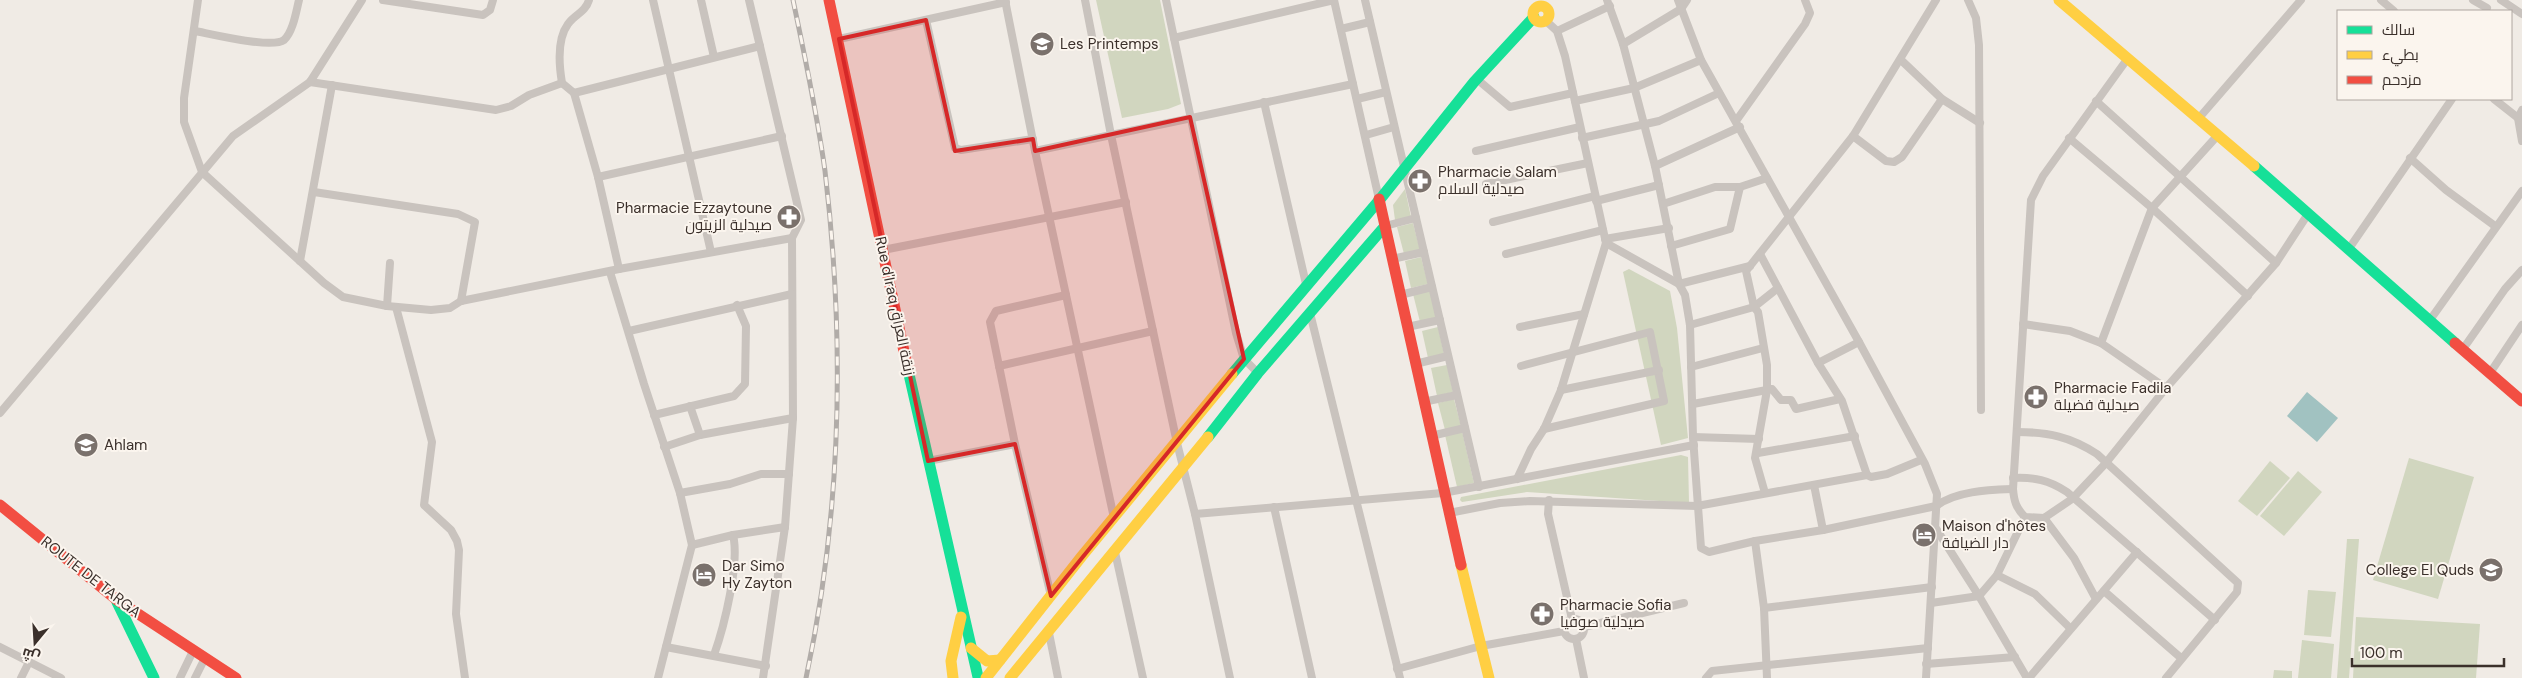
<svg xmlns="http://www.w3.org/2000/svg" width="2522" height="678" viewBox="0 0 2522 678" font-family="'DM Sans',Cairo,sans-serif">
  <rect width="100%" height="100%" fill="#f0ebe5"/>
  <g fill="#d1d6bf">
    <path d="M1096 0H1160L1181 104 1168 109 1122 118Z"/>
    <path d="M1405 189 1411 217 1395 220 1393 205Z"/>
    <path d="M1413 223 1420 250 1404 254 1397 227Z"/>
    <path d="M1421 257 1428 284 1411 288 1405 261Z"/>
    <path d="M1629 269 1670 291 1677 328 1688 438 1661 445 1623 272Z"/>
    <path d="M1430 291 1436 318 1420 322 1413 294Z"/>
    <path d="M1438 327 1444 354 1428 358 1422 331Z"/>
    <path d="M1447 365 1453 392 1437 396 1431 368Z"/>
    <path d="M1454 399 1461 426 1445 430 1438 403Z"/>
    <path d="M1462 431 1474 483 1457 487 1445 435Z"/>
    <path d="M1681 455 1688 457 1689 503 1527 492 1462 502 1460 500 1461 497Z"/>
    <path d="M2409 458 2474 477 2438 599 2373 580Z"/>
    <path d="M2270 461 2290 478 2257 516 2238 501Z"/>
    <path d="M2298 471 2322 492 2284 536 2260 516Z"/>
    <path d="M2347 539H2359L2349 678H2337Z"/>
    <path d="M2308 590 2336 592 2331 637 2304 635Z"/>
    <path d="M2356 617 2480 624 2476 678H2353Z"/>
    <path d="M2302 640 2334 644 2331 678H2298Z"/>
    <path d="M2274 670 2292 671V678H2273Z"/>
  </g>
  <path fill="#a1c2c1" d="M2307 392 2338 418 2317 442 2287 416Z"/>
  <g fill="none" stroke-linecap="round" stroke-linejoin="round">
    <g stroke="#c9c3be" stroke-width="8">
      <path d="M198 0 184 98V122L202 172 324 283 343 297 387 306 431 310 450 308 461 301 619 269 792 238"/>
      <path d="M383 0 483 15 490 10 493 0"/>
      <path d="M589 0C585 13 575 14 568 24 557 39 559 65 562 83L574 93 598 177 619 269"/>
      <path d="M653 0 711 252"/>
      <path d="M701 0 714 57"/>
      <path d="M749 0 801 220 792 238 793 418 785 527 763 678"/>
      <path d="M1005 0 1035 151 1114 518"/>
      <path d="M1085 0 1111 135 1177 443 1195 514 1230 678"/>
      <path d="M1166 0 1236 333 1244 359 1258 373"/>
      <path d="M1334 0 1379 199"/>
      <path d="M1365 0 1479 487"/>
      <path d="M1607 0 1623 44 1655 166 1679 284 1685 295 1690 325 1693 437 1701 548 1709 552 1755 541 1823 530 1936 506C1956 491 1988 490 2013 489"/>
      <path d="M1678 0 1701 60 1859 342 1925 464 1937 494 1926 678"/>
      <path d="M1968 0 1976 18 1979 45 1981 410"/>
      <path d="M2381 0 2394 11"/>
      <path d="M2473 0 2487 8"/>
      <path d="M2501 0 2522 14"/>
      <path d="M926 20 955 148 961 150 1033 139"/>
      <path d="M1341 29 1370 22"/>
      <path d="M195 31C211 34 272 49 284 40 293 32 296 12 299 0"/>
      <path d="M1557 31 1610 6"/>
      <path d="M1174 38 1334 0"/>
      <path d="M839 39 1006 2"/>
      <path d="M1623 44 1681 9 1687 0"/>
      <path d="M2128 58 2043 176 2031 200 2013 489C2014 501 2016 508 2025 517L2044 518 2072 499 2105 464 2166 388 2276 263 2308 214"/>
      <path d="M1901 60 1942 99 1980 123"/>
      <path d="M1478 80 1510 107 1573 93"/>
      <path d="M310 82 496 110 511 106 529 95 562 83"/>
      <path d="M574 93 760 46"/>
      <path d="M1357 99 1386 92"/>
      <path d="M2494 99 2522 121"/>
      <path d="M1575 101 1634 88 1701 60"/>
      <path d="M2096 101 2276 263"/>
      <path d="M1264 102 1306 284"/>
      <path d="M2522 110 2518 118 2522 141"/>
      <path d="M2199 118 2301 0"/>
      <path d="M1736 121 1805 24 1810 13 1805 0"/>
      <path d="M1366 135 1394 127"/>
      <path d="M1853 136 1886 161 1894 162 1902 157 1942 99"/>
      <path d="M1582 138 1659 121 1719 93"/>
      <path d="M2069 138 2152 208 2248 296"/>
      <path d="M1035 151 1353 84"/>
      <path d="M1476 151 1580 127"/>
      <path d="M2410 158 2446 190 2495 226"/>
      <path d="M1655 166 1740 127"/>
      <path d="M598 177 782 136"/>
      <path d="M1486 184 1588 163"/>
      <path d="M314 192 458 214 475 222 461 301"/>
      <path d="M1596 201 1659 185"/>
      <path d="M1663 204 1715 187H1740L1767 178"/>
      <path d="M1493 222 1595 196"/>
      <path d="M1385 226 1416 218"/>
      <path d="M1605 239 1669 228"/>
      <path d="M1606 243 1679 284 1750 266"/>
      <path d="M1671 246 1730 229 1740 187"/>
      <path d="M883 250 1126 202"/>
      <path d="M2348 250 2452 99"/>
      <path d="M1506 254 1603 230"/>
      <path d="M1392 259 1424 252"/>
      <path d="M300 261 332 85"/>
      <path d="M610 272 644 384 680 493 692 545 658 678"/>
      <path d="M1400 295 1432 287"/>
      <path d="M387 306 390 263"/>
      <path d="M396 307 432 442 424 505 451 530 457 541 459 550 456 614 465 678"/>
      <path d="M1310 313 1400 678"/>
      <path d="M2430 320 2522 191"/>
      <path d="M2023 324 2070 331 2101 343 2166 388"/>
      <path d="M1690 325 1754 307 1778 288"/>
      <path d="M1407 327 1440 320"/>
      <path d="M1520 327 1584 314"/>
      <path d="M629 331 792 294"/>
      <path d="M2101 343 2152 208 2218 135"/>
      <path d="M2463 349 2505 289 2522 270"/>
      <path d="M1818 363 1859 342"/>
      <path d="M1415 364 1448 356"/>
      <path d="M999 366 1153 331"/>
      <path d="M1521 366 1650 332 1664 401 1544 429"/>
      <path d="M1691 367 1763 348"/>
      <path d="M2490 373 2522 325"/>
      <path d="M1561 390 1659 370"/>
      <path d="M1423 402 1457 395"/>
      <path d="M1693 404 1772 389 1781 400H1791L1796 409 1840 399"/>
      <path d="M690 406 700 435"/>
      <path d="M0 413 233 136 310 82 362 0"/>
      <path d="M654 415 734 396 745 384 746 326 737 305"/>
      <path d="M2017 432C2048 432 2071 437 2097 454L2238 583 2237 592 2166 678"/>
      <path d="M1431 436 1465 428"/>
      <path d="M1693 437 1759 439"/>
      <path d="M664 447 700 435 793 418"/>
      <path d="M1758 453 1855 436"/>
      <path d="M928 461 1015 444"/>
      <path d="M1867 475 1871 477 1887 474 1921 460"/>
      <path d="M2013 478C2034 477 2049 480 2067 492L2215 620"/>
      <path d="M1517 479 1531 449 1544 429 1561 390 1606 243 1565 56 1557 31 1545 20"/>
      <path d="M1814 485 1823 530"/>
      <path d="M680 493 730 484 761 474H789"/>
      <path d="M1765 493 1755 458 1767 390V365L1758 312 1754 307 1746 271 1853 136 1936 0"/>
      <path d="M1549 500 1548 514 1572 619"/>
      <path d="M1274 507 1312 678"/>
      <path d="M1449 513 1500 503 1530 501 1697 506 1867 475 1842 401 1818 363 1760 254"/>
      <path d="M1195 514 1443 493 1694 445"/>
      <path d="M2044 518 2074 558 2096 599"/>
      <path d="M1935 527 1979 596 2027 678"/>
      <path d="M1755 541 1764 608 1767 678"/>
      <path d="M692 545 733 535 785 527"/>
      <path d="M1115 552 1143 678"/>
      <path d="M1997 575 2035 594 2070 628"/>
      <path d="M2104 591 2181 658"/>
      <path d="M1051 596 1015 444 990 322 996 311 1066 295"/>
      <path d="M1931 603 1979 596 1997 575 2025 517"/>
      <path d="M1764 608 1932 587"/>
      <circle cx="1574" cy="629" r="10"/>
      <path d="M1584 627 1684 603"/>
      <path d="M1049 633 1058 678"/>
      <path d="M1576 639 1584 678"/>
      <path d="M0 647 61 678"/>
      <path d="M666 647 766 666"/>
      <path d="M714 655C724 627 740 563 733 535"/>
      <path d="M1926 664 2015 657"/>
      <path d="M1397 669 1481 646 1564 631"/>
      <path d="M21 678 29 662"/>
      <path d="M180 678 193 651"/>
      <path d="M195 678 205 658"/>
      <path d="M1706 678 1712 671 1928 648"/>
      <path d="M2029 678 2137 552"/>
    </g>
    <g stroke="#16e098" stroke-width="11">
      <path d="M2254 166 2455 343"/>
      <path d="M908 370 978 677"/>
      <path d="M1232 374 1381 198 1474 82 1534 17"/>
      <path d="M1208 437 1258 373 1385 226"/>
      <path d="M117 602 154 678"/>
    </g>
    <g stroke="#ffcf43" stroke-width="11">
      <path d="M2059 0 2254 166"/>
      <circle cx="1541" cy="14" r="8"/>
      <path d="M1461 565 1489 678"/>
      <path d="M971 648 987 661 1000 660"/>
      <path d="M953 678 951 661 961 617"/>
      <path d="M986 678 1082 556 1232 374"/>
      <path d="M1010 678 1208 437"/>
    </g>
    <g stroke="#f24e42" stroke-width="11">
      <path d="M829 0 908 370"/>
      <path d="M1379 199 1461 565"/>
      <path d="M2455 343 2522 401"/>
      <path d="M0 505 117 600 236 678"/>
    </g>
    <defs>
      <path id="rail" d="M793 0C805 57 817 113 825 171 845 340 842 511 806 678"/>
    </defs>
    <use href="#rail" stroke="#b1aca8" stroke-width="5"/>
    <use href="#rail" stroke="#fbf5ee" stroke-width="3" stroke-dasharray="9" stroke-linecap="butt"/>
  </g>
  <path fill="#d62828" fill-opacity="0.2" stroke="#d62828" stroke-width="4" stroke-linejoin="round" d="M926 20 955 151 1033 139 1035 151 1190 117 1244 359 1051 596 1015 444 928 461 839 39Z"/>
  <defs>
    <symbol id="school-disc" viewBox="-11 -11 22 22"><circle r="9.5" fill="#7a716c" stroke="#fbf5ee"/><path d="M0-5L7-2L0 1L-7-2ZM-4 1L0 2.5L4 1V4Q0 6-4 4Z" fill="#fff"/></symbol>
    <symbol id="pharmacy-disc" viewBox="-11 -11 22 22"><circle r="9.5" fill="#7a716c" stroke="#fbf5ee"/><path d="M-2-6h4v4h4v4h-4v4h-4v-4h-4v-4h4Z" fill="#fff"/></symbol>
    <symbol id="hotel-disc" viewBox="-11 -11 22 22"><circle r="9.5" fill="#7a716c" stroke="#fbf5ee"/><path d="M-6-4.5h1.5V1H6V5H4.5V3h-9V5H-6ZM-4 0a1.8 1.8 0 1 1 3.6 0ZM.5 0V-2.5h3Q6-2.5 6 0Z" fill="#fff"/></symbol>
  </defs>
  <g fill-rule="evenodd">
    <use href="#school-disc" x="1028" y="30" width="28" height="28"/>
    <use href="#pharmacy-disc" x="1406" y="167" width="28" height="28"/>
    <use href="#pharmacy-disc" x="775" y="203" width="28" height="28"/>
    <use href="#pharmacy-disc" x="2022" y="383" width="28" height="28"/>
    <use href="#school-disc" x="72" y="431" width="28" height="28"/>
    <use href="#hotel-disc" x="1910" y="521" width="28" height="28"/>
    <use href="#school-disc" x="2477" y="556" width="28" height="28"/>
    <use href="#hotel-disc" x="690" y="561" width="28" height="28"/>
    <use href="#pharmacy-disc" x="1528" y="600" width="28" height="28"/>
  </g>
  <g text-anchor="middle" stroke-width="4" stroke-linejoin="round" paint-order="stroke">
    <g font-size="15" fill="#3b302b" stroke="#fbf5ee" text-anchor="start">
      <text x="1060" y="49">Les Printemps</text>
      <text x="1438" y="177">Pharmacie Salam<tspan x="1438" dy="17">صيدلية السلام</tspan></text>
      <text x="772" y="213" text-anchor="end">Pharmacie Ezzaytoune<tspan x="772" dy="17">صيدلية الزيتون</tspan></text>
      <text x="2054" y="393">Pharmacie Fadila<tspan x="2054" dy="17">صيدلية فضيلة</tspan></text>
      <text x="104" y="450">Ahlam</text>
      <text x="1942" y="531">Maison d'hôtes<tspan x="1942" dy="17">دار الضيافة</tspan></text>
      <text x="722" y="571">Dar Simo<tspan x="722" dy="17">Hy Zayton</tspan></text>
      <text x="2474" y="575" text-anchor="end">College El Quds</text>
      <text x="1560" y="610">Pharmacie Sofia<tspan x="1560" dy="17">صيدلية صوفيا</tspan></text>
    </g>
    <g font-size="15" fill="#3b302b" stroke="#fbf5ee">
      <text transform="translate(895 306) rotate(78)" y="5">Rue d'Iraq زنقة العراق</text>
      <text transform="translate(91 577) rotate(38)" y="5">ROUTE DE TARGA</text>
    </g>
  </g>
  <rect x="2337" y="10" width="175" height="90" fill="#fbf5ee" stroke="#aea6a0"/>
  <rect x="2347" y="26" width="25" height="8" fill="#16e098" stroke="#aea6a0"/>
  <text x="2382" y="35" font-size="15" fill="#3b302b">سالك</text>
  <rect x="2347" y="51" width="25" height="8" fill="#ffcf43" stroke="#aea6a0"/>
  <text x="2382" y="60" font-size="15" fill="#3b302b">بطيء</text>
  <rect x="2347" y="76" width="25" height="8" fill="#f24e42" stroke="#aea6a0"/>
  <text x="2382" y="85" font-size="15" fill="#3b302b">مزدحم</text>
  <g transform="translate(35 643) rotate(198)" stroke="#fbf5ee" stroke-width="4" paint-order="stroke">
  <path d="M0-4L9 19L0 12L-9 19Z" fill="#3b302b"/>
  <text y="-8" font-size="14" font-weight="bold" text-anchor="middle" fill="#3b302b">ش</text>
  </g>
  <path d="M2352 658v8h152v-8" fill="none" stroke="#3b302b" stroke-width="2.5"/>
  <text x="2360" y="658" font-size="15" fill="#3b302b" stroke="#fbf5ee" stroke-width="4" paint-order="stroke">100 m</text>
</svg>
